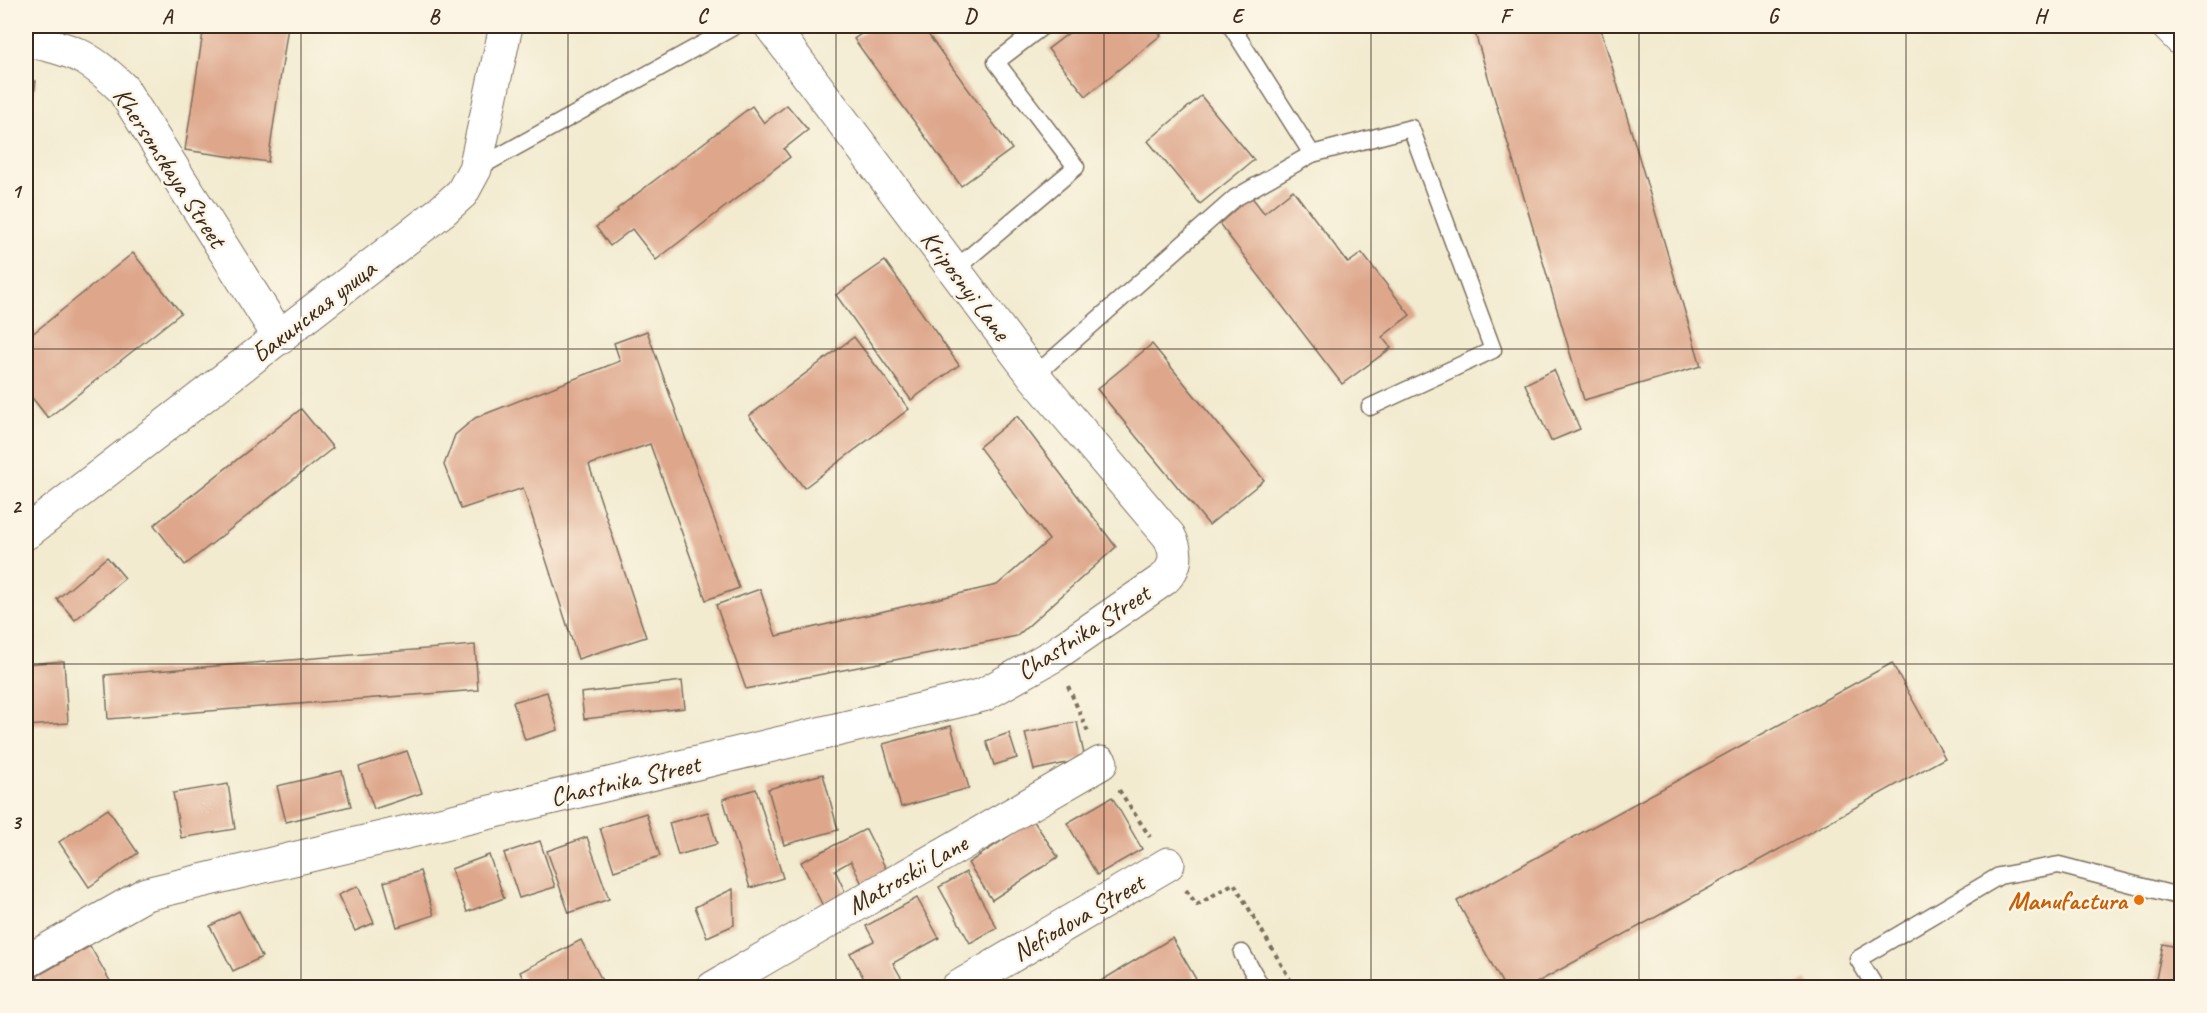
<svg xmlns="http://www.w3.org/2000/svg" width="2207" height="1013" viewBox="0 0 2207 1013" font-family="Caveat,sans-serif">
  <rect width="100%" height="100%" fill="#fcf5e5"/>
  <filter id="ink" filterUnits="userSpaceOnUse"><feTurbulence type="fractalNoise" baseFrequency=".0167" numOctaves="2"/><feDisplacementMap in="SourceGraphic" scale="12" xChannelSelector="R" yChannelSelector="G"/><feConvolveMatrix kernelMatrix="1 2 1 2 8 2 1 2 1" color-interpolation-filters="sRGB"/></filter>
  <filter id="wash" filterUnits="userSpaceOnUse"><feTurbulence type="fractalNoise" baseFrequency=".008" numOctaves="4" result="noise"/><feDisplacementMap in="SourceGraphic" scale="24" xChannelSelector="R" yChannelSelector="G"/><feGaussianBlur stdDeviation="1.35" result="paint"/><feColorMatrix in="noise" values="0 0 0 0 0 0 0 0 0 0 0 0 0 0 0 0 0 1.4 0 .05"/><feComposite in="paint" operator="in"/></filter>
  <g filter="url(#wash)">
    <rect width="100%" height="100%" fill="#f2ebd0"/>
    <g id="blocks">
      <g fill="#dea78c">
        <path d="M204 26H288L268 162 185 150Z"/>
        <path d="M872 26H922L1012 149 961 186 854 39Z"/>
        <path d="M1078 26H1153L1161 35 1086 96 1048 49Z"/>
        <path d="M1473 26H1600L1701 366 1584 400Z"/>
        <path d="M26 79 36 81 27 134H26Z"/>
        <path d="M1201 96 1254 160 1200 204 1148 141Z"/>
        <path d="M787 105 808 130 784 149 790 157 656 260 632 229 610 246 596 227 618 211 617 209 752 106 764 123Z"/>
        <path d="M1293 190 1348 263 1362 253 1410 315 1382 337 1391 348 1342 384 1218 222 1251 196 1264 213Z"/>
        <path d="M133 253 181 313 48 418 26 390V339Z"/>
        <path d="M885 261 959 365 911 400 836 295Z"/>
        <path d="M647 331 739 588 706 600 650 444 589 465 646 637 578 659 523 488 461 509 444 465 455 435 475 418 620 361 614 343Z"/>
        <path d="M854 337 909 409 804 488 749 416Z"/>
        <path d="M1152 344 1264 480 1209 525 1097 389Z"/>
        <path d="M1554 370 1580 429 1551 441 1525 384Z"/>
        <path d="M301 409 333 448 185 565 154 525Z"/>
        <path d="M1017 416 1116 547 1017 636 746 689 716 605 760 589 776 636 997 585 1049 540 979 447Z"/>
        <path d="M107 557 125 578 75 620 57 599Z"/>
        <path d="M475 645 478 690 108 719 105 675Z"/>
        <path d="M64 661 68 723 26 726V664Z"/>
        <path d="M1892 663 1945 758 1527 988H1505L1457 901Z"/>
        <path d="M682 681 685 708 584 719 581 693Z"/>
        <path d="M547 692 558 730 525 740 513 702Z"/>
        <path d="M1077 722 1085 759 1034 770 1025 733Z"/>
        <path d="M951 726 969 788 901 807 883 744Z"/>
        <path d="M1009 733 1017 758 994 765 986 741Z"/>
        <path d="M407 751 422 793 374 809 359 767Z"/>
        <path d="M342 771 351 806 286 822 277 786Z"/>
        <path d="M823 774 838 830 784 845 768 789Z"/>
        <path d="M228 784 235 829 181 838 173 793Z"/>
        <path d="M756 789 783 878 750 888 723 799Z"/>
        <path d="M1112 797 1142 849 1097 875 1067 823Z"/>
        <path d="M108 809 138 853 89 887 59 842Z"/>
        <path d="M708 812 717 844 678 855 669 823Z"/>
        <path d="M646 813 660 856 614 871 600 828Z"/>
        <path d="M1033 820 1058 857 992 900 968 863Z"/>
        <path d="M866 829 887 871 862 884 851 861 835 870 846 894 823 906 801 862Z"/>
        <path d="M587 837 609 899 569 913 547 851Z"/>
        <path d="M540 841 555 887 519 898 504 853Z"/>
        <path d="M489 855 504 898 467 912 451 869Z"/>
        <path d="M420 871 434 915 397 927 384 882Z"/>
        <path d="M966 872 997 928 970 943 939 887Z"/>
        <path d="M358 886 374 923 355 931 338 895Z"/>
        <path d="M733 889 734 925 707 937 695 907Z"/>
        <path d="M917 898 939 938 893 963 906 986 869 988 850 953 874 941 866 926Z"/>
        <path d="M239 911 262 957 233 971 210 926Z"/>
        <path d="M1172 938 1200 986 1197 988H1096L1094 985Z"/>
        <path d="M581 940 606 988H528L520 972Z"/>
        <path d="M2163 944 2182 948V984L2156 979Z"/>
        <path d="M90 946 114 988H44L37 976Z"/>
        <path d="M1806 980 1811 988H1793Z"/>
      </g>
    </g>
  </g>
  <g filter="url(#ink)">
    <use href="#blocks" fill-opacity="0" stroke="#7b6e5c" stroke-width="1.5"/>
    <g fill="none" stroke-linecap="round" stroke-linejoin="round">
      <defs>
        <g id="service">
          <path d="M1231 26 1312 154"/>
          <path d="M476 169 735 26"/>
          <path d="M954 270 1076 167 996 62 1043 26"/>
          <path d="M1034 376 1235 198 1312 154 1411 128 1493 350 1370 407"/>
          <path d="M1242 953 1262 988"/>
          <path d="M1876 988 1858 959 1999 876 2059 865 2182 897"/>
        </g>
        <g id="minor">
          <path d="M26 40C71 49 88 55 122 88L280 338"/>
          <path d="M26 533 442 211 462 193 475 169 506 26"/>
          <path d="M26 962 146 894 983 695 1054 655 1164 579C1177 566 1178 553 1169 536L1034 376 771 26"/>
          <path d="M713 988 1101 763"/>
          <path d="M957 988 1168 864"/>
        </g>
        <path id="secondary" d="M2168 26 2182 40"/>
      </defs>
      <use href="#service" stroke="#7b6e5c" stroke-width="19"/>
      <use href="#minor" stroke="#7b6e5c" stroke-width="35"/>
      <use href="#secondary" stroke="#7b6e5c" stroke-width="35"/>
      <g stroke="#7b6e5c" stroke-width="4" stroke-dasharray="4.5 4.5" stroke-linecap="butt">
        <path d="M1068 686 1089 734"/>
        <path d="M1119 790 1150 837"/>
        <path d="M1186 890 1197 905 1234 883 1295 988"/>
      </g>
      <use href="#service" stroke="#fff" stroke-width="16"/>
      <use href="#minor" stroke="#fff" stroke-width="33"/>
      <use href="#secondary" stroke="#fff" stroke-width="33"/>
    </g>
  </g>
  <path fill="none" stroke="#3b2a1e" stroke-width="1.5" stroke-opacity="0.55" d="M301 26V988M568 26V988M836 26V988M1104 26V988M1371 26V988M1639 26V988M1906 26V988M26 349H2182M26 664H2182"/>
  <circle fill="#e8710a" stroke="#fcf5e5" stroke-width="2" cx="2139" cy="900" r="6"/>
  <g text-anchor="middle" stroke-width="5" stroke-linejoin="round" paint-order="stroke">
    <g font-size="26" fill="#3b2a1e" stroke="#fcf5e5">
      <text transform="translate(170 167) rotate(57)" y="9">Khersonskaya Street</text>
      <text transform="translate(966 285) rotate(53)" y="9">Kriposnyi Lane</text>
      <text transform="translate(313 311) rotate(-38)" y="9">Бакинская улица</text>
      <text transform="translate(1083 632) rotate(-33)" y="9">Chastnika Street</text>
      <text transform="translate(625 780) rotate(-13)" y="9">Chastnika Street</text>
      <text transform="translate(907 874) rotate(-30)" y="9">Matroskii Lane</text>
      <text transform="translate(1078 917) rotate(-30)" y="9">Nefiodova Street</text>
    </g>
    <g font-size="26" font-weight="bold" fill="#c56008" stroke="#fcf5e5" text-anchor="end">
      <text x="2127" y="909">Manufactura</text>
    </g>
  </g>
  <rect width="2207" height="1013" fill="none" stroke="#fcf5e5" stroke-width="66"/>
  <rect x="33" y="33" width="2141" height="947" fill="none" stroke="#3b2a1e" stroke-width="2"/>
  <g font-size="20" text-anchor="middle" font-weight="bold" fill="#3b2a1e">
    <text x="167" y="23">A</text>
    <text x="434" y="23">B</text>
    <text x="702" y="23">C</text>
    <text x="970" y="23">D</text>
    <text x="1237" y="23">E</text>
    <text x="1505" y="23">F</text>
    <text x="1773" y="23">G</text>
    <text x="2040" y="23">H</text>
    <text x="16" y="198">1</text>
    <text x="16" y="513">2</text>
    <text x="16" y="829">3</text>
  </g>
</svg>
